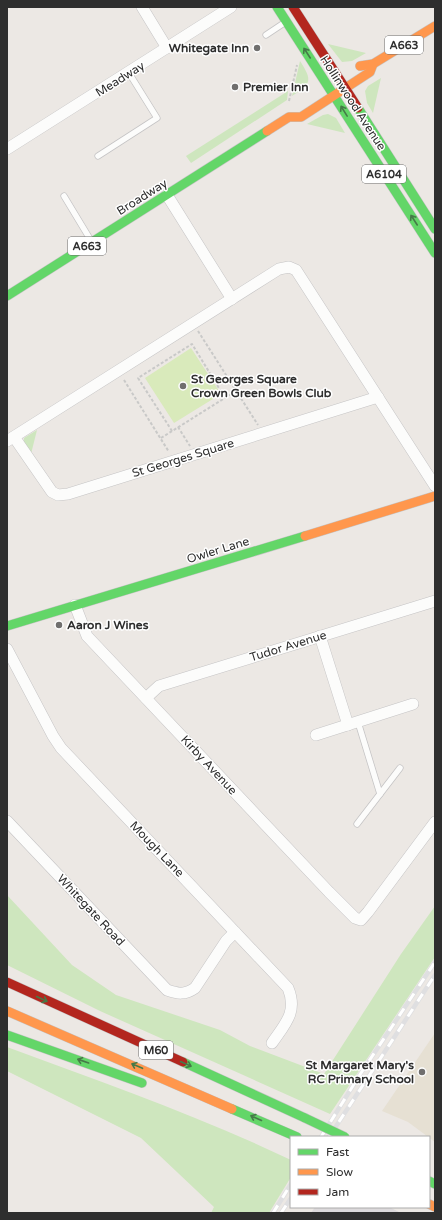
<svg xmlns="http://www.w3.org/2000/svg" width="442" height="1220" viewBox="0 0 442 1220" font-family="'Varela Round',sans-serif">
  <rect width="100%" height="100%" fill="#ece8e4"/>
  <path fill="#dcd9db" d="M315 1207H389L401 1213H311Z"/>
  <path fill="#e6e0d3" d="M435 1033V1142L408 1122 382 1111Z"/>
  <g fill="#cee6be">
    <path d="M328 44 366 53 352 61 342 62Z"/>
    <path d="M300 61C313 81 311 84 292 96Z"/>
    <path d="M381 78 373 113 367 103 365 91 368 86Z"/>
    <path d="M288 91 287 100 191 163 186 156Z"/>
    <path d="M328 114 336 118 345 133 307 124 323 115Z"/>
    <path d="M37 430 31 454 24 445V438Z"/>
    <path d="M7 895 72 965 116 995 220 1030 250 1046 324 1074 401 954 435 906V957L330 1114 100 1011 7 965Z"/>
    <path d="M7 1047C102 1082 199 1116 291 1160V1177L269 1213H211L214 1207 141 1138 7 1071Z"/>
  </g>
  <path fill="#d9eabb" d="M191 348 221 394 174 423 145 378Z"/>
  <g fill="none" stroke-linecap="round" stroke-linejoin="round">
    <defs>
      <g id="lane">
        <path d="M266 35 284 23"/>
        <path d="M98 156 157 118 129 73"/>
        <path d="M64 196 90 239"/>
        <path d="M358 722 380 794"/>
        <path d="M357 824 400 768"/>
      </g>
      <g id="street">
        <path d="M142 7 167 48"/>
        <path d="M7 149 231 7"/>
        <path d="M167 195 232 299"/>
        <path d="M14 437 52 492 58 495 68 494 378 397"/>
        <path d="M7 441 279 269 289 267 296 270 435 486"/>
        <path d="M75 605 87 636 329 892 355 918 361 920 368 912 435 822"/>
        <path d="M320 636 348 725"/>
        <path d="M7 649 53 736 61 748 288 988C298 1012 285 1024 272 1043"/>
        <path d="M146 698 159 686 435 601"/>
        <path d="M316 735 413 704"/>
        <path d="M7 821 167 990C178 994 185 995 195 988L226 941 235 932"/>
      </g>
      <g id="fast">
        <path d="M277 7 435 253"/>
        <path d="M358 108 435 229"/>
        <path d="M7 296 267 131"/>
        <path d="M7 626 305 536"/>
        <path d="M7 1035 142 1083"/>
        <path d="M183 1062 305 1118"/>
        <path d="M232 1109 297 1137"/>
        <path d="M429 1181 435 1184"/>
      </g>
      <g id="slow">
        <path d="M360 66 373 64 435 26"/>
        <path d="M267 131 289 117H301L370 72 373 64"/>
        <path d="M305 536 435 496"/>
        <path d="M7 1011 232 1109"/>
        <path d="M429 1204 435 1207"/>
      </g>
      <g id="jam">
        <path d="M293 7 358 108"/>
        <path d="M7 982 183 1062"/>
      </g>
    </defs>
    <use href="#lane" stroke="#c5c4c5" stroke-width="7"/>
    <use href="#street" stroke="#c5c4c5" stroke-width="12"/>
    <use href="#fast" stroke="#c5c4c5" stroke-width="10"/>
    <use href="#slow" stroke="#c5c4c5" stroke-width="10"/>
    <use href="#jam" stroke="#c5c4c5" stroke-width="10"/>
    <g stroke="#c9c9c8" stroke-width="2" stroke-dasharray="3 2" stroke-linecap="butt">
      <path d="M289 101 297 65"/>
      <path d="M198 331 258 425"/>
      <path d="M124 380 169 452"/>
      <path d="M178 427 190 446"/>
      <path d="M172 431 138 378 192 344 225 398"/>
      <path d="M161 438 236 391"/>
    </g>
    <use href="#lane" stroke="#fcfcfb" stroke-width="5.5"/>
    <use href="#street" stroke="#fcfcfb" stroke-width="11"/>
    <use href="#fast" stroke="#63d668" stroke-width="9"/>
    <use href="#slow" stroke="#ff974d" stroke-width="9"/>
    <use href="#jam" stroke="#b3261e" stroke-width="9"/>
    <defs>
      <g id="rail">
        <path d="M321 1137 361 1073 435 962"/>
        <path d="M329 1137 435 975"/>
        <path d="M273 1213 291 1184"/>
        <path d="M281 1213 291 1198"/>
      </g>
    </defs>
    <use href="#rail" stroke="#dfdfe1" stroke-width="4.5"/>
    <use href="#rail" stroke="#fff" stroke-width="3" stroke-dasharray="9" stroke-linecap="butt"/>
    <defs>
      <path id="fast-bridge" d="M305 1118 345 1137"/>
    </defs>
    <use href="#fast-bridge" stroke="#c6c5c4" stroke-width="10" stroke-linecap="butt"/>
    <use href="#fast-bridge" stroke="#63d668" stroke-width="9"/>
  </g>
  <defs><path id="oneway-shaft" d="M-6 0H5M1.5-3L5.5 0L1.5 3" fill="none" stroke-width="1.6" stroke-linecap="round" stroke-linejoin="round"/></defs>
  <g stroke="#467a48">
    <use href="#oneway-shaft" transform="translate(307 53) rotate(-123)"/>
    <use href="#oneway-shaft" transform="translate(344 111) rotate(-122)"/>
    <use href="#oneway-shaft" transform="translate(414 220) rotate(-123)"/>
    <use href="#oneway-shaft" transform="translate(42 999) rotate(25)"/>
    <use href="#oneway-shaft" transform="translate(83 1061) rotate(-161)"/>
    <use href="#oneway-shaft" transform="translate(186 1064) rotate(24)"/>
    <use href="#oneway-shaft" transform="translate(137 1066) rotate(-157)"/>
    <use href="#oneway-shaft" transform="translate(256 1118) rotate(-156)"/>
  </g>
  <g fill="#706f6e" stroke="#fff" stroke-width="1.5">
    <circle cx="257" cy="48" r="4"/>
    <circle cx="235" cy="87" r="4"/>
    <circle cx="183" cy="386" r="4"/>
    <circle cx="59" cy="625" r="4"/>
    <circle cx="422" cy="1072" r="4"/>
  </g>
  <g text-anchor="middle" stroke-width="3" stroke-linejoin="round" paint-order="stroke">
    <g fill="#fff" stroke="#6d6d6d" stroke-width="1">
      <rect x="385" y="36" width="38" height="18" rx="3"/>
      <rect x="362" y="165" width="44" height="18" rx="3"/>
      <rect x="68" y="237" width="38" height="18" rx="3"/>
      <rect x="139" y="1041" width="34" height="18" rx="3"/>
    </g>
    <g font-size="11" font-weight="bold" fill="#2e2e2e">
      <text x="404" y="49">A663</text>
      <text x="384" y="178">A6104</text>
      <text x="87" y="250">A663</text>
      <text x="156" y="1054">M60</text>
    </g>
    <g font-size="12" font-weight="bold" fill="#2e2e2e" stroke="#fff" text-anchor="start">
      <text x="249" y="52" text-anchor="end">Whitegate Inn</text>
      <text x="243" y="91">Premier Inn</text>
      <text x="191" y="383">St Georges Square<tspan x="191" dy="14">Crown Green Bowls Club</tspan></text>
      <text x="67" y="629">Aaron J Wines</text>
      <text x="414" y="1069" text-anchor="end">St Margaret Mary's<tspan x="414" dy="14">RC Primary School</tspan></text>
    </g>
    <g font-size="12" fill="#2e2e2e" stroke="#fff">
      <text transform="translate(120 79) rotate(-32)" y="4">Meadway</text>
      <text transform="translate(353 103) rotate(57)" y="4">Hollinwood Avenue</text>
      <text transform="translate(142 197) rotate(-32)" y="4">Broadway</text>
      <text transform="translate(183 458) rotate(-17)" y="4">St Georges Square</text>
      <text transform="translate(218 550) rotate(-17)" y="4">Owler Lane</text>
      <text transform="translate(288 646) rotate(-17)" y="4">Tudor Avenue</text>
      <text transform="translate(209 765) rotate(47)" y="4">Kirby Avenue</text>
      <text transform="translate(157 849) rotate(46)" y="4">Mough Lane</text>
      <text transform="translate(91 910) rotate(47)" y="4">Whitegate Road</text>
    </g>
  </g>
  <rect width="442" height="1220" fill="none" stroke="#2e2e2e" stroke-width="16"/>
  <rect x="290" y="1136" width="140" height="72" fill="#ffffff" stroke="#ababab"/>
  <rect x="298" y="1149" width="20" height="6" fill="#63d668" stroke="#ababab"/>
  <text x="326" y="1156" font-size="12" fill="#2e2e2e">Fast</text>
  <rect x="298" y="1169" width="20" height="6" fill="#ff974d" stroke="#ababab"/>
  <text x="326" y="1176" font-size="12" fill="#2e2e2e">Slow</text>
  <rect x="298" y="1189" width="20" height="6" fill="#b3261e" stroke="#ababab"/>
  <text x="326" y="1196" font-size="12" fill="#2e2e2e">Jam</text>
</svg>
